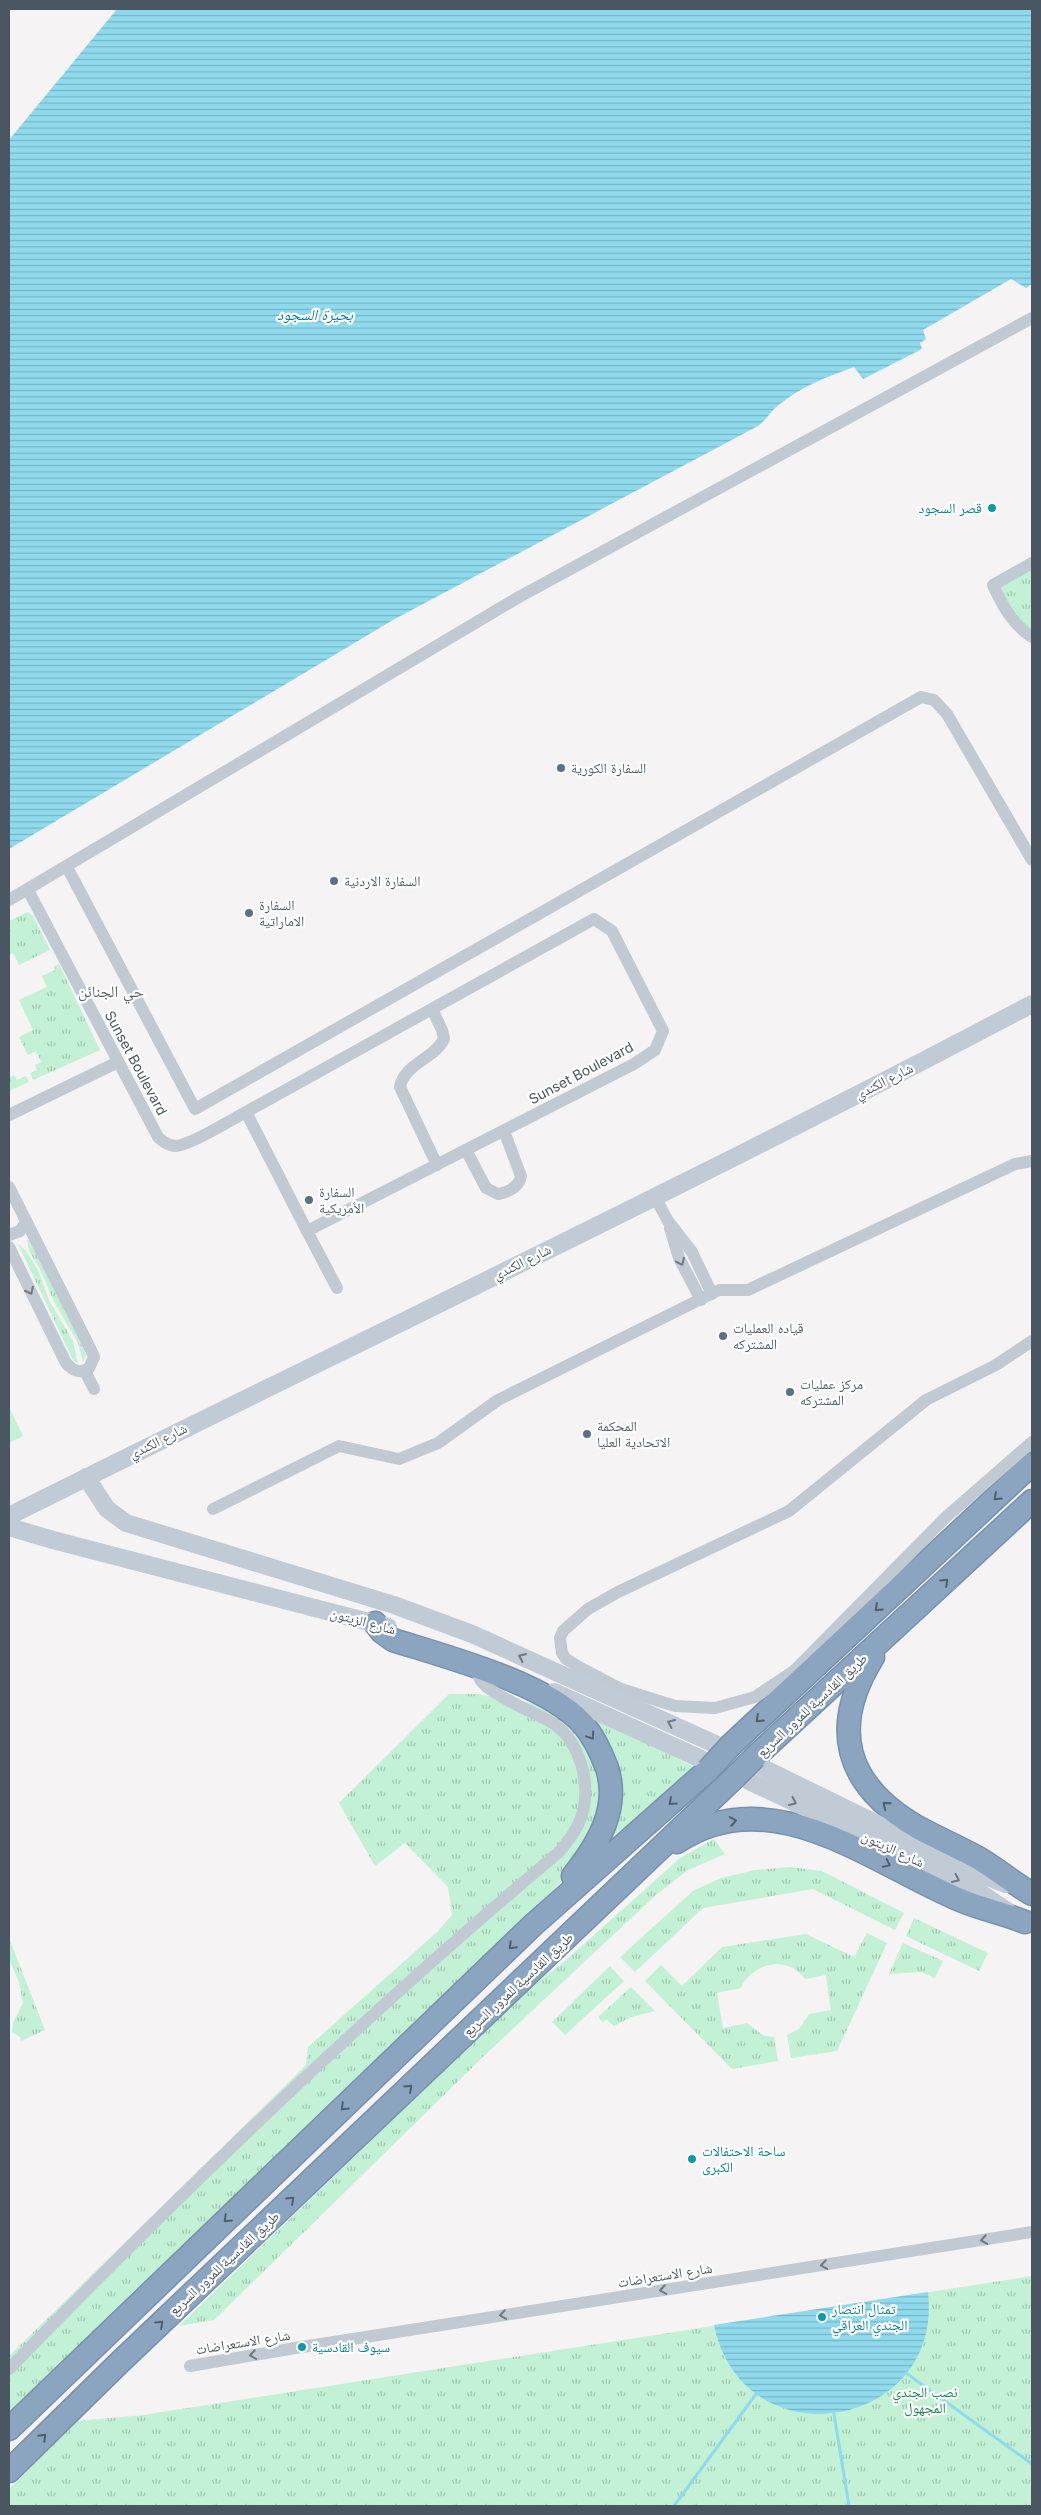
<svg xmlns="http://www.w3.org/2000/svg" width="1041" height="2515" viewBox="0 0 1041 2515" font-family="Inter,'Noto Naskh Arabic',sans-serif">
  <defs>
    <pattern id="grass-tufts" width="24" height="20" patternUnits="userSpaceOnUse" patternTransform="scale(1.25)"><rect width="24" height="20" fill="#c3f1d5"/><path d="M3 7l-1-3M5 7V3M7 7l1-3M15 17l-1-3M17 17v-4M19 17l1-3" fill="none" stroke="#a0c6b0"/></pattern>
    <pattern id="water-rules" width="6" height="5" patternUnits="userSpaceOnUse" patternTransform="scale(1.25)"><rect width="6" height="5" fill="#90daee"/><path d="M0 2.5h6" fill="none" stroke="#78b4c4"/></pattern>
  </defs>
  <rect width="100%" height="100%" fill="#f5f3f3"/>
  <g fill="url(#grass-tufts)">
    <path d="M1032 567V633L1017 619 999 586Z"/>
    <path d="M28 912 33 916 50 950 19 965 13 953 9 955V921Z"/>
    <path d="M59 964 100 1050 33 1080 30 1073 37 1070 35 1065 41 1062 36 1051 28 1055 19 1037 33 1030 19 1000 47 987 42 976 55 970 54 966Z"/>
    <path d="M14 1075 17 1080 26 1076 29 1082 9 1091V1078Z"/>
    <path d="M27 1239 31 1242 86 1354 83 1362 78 1343 54 1302 40 1269 29 1251Z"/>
    <path d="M18 1244 25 1250 38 1270 49 1300 73 1341 78 1364 73 1360Z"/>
    <path d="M449 1694H478L584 1712 694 1767 629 1825 593 1847 578 1865 452 1991 9 2420V2356L306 2065 308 2047 437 1932 452 1915 448 1887 405 1843 375 1866 339 1803Z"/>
    <path d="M714 1839 725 1854 688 1870 656 1895 487 2053 214 2320 179 2326 524 1993 565 1961 680 1858Z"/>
    <path d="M790 1867 822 1871 904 1913 895 1930 813 1889 703 1908 635 1972 620 1957 693 1891 721 1878 755 1870Z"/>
    <path d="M914 1918 988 1953 979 1971 906 1936Z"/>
    <path d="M867 1933 887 1943 837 2051 791 2058 787 2035 799 2029 809 2014 831 2010 826 1975 805 1979C788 1954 751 1963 741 1988L717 1993 723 2028 747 2023 764 2036 774 2037 778 2061 732 2069 645 1981 661 1965 682 1986 722 1947 806 1934 854 1957Z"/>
    <path d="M9 1938 45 2030 21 2041 20 2037 12 2032 13 2023 23 2003 19 1982 9 1959Z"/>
    <path d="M903 1943 943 1961 935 1978 921 1972 889 1974Z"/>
    <path d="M610 1966 624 1981 565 2035 552 2022Z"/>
    <path d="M631 1987 655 2011 631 2017 614 2026 606 2019 603 2022 598 2017Z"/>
    <path d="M1032 2276V2506H9V2489L78 2421 143 2415Z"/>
  </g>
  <path fill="#c3f1d5" d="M9 1407 23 1436 9 1443Z"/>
  <g fill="url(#water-rules)">
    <path d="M117 9H1032V284L1026 288 1011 279 923 330 926 339 920 343 922 349 863 379 854 367C827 377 802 386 780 404 771 410 767 420 758 426L393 620 9 849V140Z"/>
    <path d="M928 2292C944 2430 743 2464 714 2325Z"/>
  </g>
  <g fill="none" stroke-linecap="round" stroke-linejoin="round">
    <g stroke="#90daee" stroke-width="3">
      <path d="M906 2373 1032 2464"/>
      <path d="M834 2414 849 2506"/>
      <path d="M674 2506 756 2394"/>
    </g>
    <defs>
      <g id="highway">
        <path d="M375 1623 382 1632 393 1640C447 1657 546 1683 583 1724 594 1737 601 1752 607 1768 620 1808 598 1845 573 1876"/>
        <path d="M873 1657C829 1728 845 1785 917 1827 937 1838 958 1847 978 1858 997 1869 1013 1883 1032 1894"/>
        <path d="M731 1745 1032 1464"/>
        <path d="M755 1757 1032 1501"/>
        <path d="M677 1842C771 1778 874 1864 960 1900 981 1909 1003 1913 1025 1922"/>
        <path d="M9 2429 533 1925 708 1770"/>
        <path d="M9 2471 119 2363 732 1780"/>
      </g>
    </defs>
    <use href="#highway" stroke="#7690ad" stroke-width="25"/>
    <g stroke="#c1cad2" stroke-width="12">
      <path d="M1032 563 993 585C1002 605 1013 625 1032 637"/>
      <path d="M67 867 195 1109 921 697 934 700 947 714 1032 860"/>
      <path d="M28 890 158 1137C163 1142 167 1145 175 1146 189 1146 231 1120 246 1112L594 919 612 931 663 1031 655 1050 634 1064 307 1231 246 1112"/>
      <path d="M9 900 519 597 1032 318"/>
      <path d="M432 1009 442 1030 444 1039C434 1059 404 1064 400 1087L437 1165"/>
      <path d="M9 1115 118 1062"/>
      <path d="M466 1150 486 1188 498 1194C508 1192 519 1187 521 1176L504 1131"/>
      <path d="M9 1187 91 1350 94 1357 89 1368C80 1374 73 1371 66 1363L9 1247"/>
      <path d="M655 1197 668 1221 692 1252 712 1294"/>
      <path d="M670 1228 679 1258 701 1300"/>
      <path d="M307 1231 337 1288"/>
      <path d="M9 1235 20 1231 26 1222"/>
      <path d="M1032 1341 996 1365 926 1400 789 1511 618 1592 588 1609 563 1631 560 1638 562 1653 566 1659 579 1667 621 1689 675 1706 715 1708 755 1697 794 1671 946 1517 1032 1442"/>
      <path d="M85 1371 94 1389"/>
      <path d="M213 1509 339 1446 399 1459 438 1443 498 1400 719 1290H748L1015 1164 1032 1161"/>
      <path d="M302 2347 1032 2232"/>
      <path d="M190 2366 301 2347"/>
      <path d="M9 2369C184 2189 365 2014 558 1853 567 1843 576 1832 581 1818 592 1785 581 1741 551 1722 535 1713 490 1694 481 1681 478 1677 478 1672 476 1667"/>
    </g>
    <g stroke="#c1cbd6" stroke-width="18">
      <path d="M86 1477 107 1509 126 1523 394 1605 472 1634 715 1744"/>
      <path d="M9 1516C350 1346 695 1182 1032 1004"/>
      <path d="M9 1527 53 1540 388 1627"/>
      <path d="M554 1692 701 1759"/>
      <path d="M763 1768 975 1872 1006 1884"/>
      <path d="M749 1781 967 1884 1007 1911"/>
    </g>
    <use href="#highway" stroke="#8ba5c1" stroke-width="22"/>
    <defs>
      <g id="highway-bridge">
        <path d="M708 1770 731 1745"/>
        <path d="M732 1780 755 1757"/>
      </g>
    </defs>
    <use href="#highway-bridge" stroke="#7690ad" stroke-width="25" stroke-linecap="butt"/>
    <use href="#highway-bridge" stroke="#8ba5c1" stroke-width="22"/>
  </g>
  <defs><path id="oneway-chevron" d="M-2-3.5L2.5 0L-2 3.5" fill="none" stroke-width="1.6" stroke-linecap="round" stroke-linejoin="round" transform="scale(1.25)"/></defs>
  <g stroke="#6e7983">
    <use href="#oneway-chevron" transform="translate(681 1262) rotate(65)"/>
    <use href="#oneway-chevron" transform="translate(30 1291) rotate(64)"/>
    <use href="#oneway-chevron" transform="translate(984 2240) rotate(171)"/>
    <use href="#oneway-chevron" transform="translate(824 2265) rotate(171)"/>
    <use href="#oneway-chevron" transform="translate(663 2290) rotate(171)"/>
    <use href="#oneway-chevron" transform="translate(503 2315) rotate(171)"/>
    <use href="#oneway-chevron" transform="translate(253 2355) rotate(171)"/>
  </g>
  <g stroke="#505e6b">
    <use href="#oneway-chevron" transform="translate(997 1497) rotate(137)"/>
    <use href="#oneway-chevron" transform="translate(945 1582) rotate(-43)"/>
    <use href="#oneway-chevron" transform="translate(878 1608) rotate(137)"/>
    <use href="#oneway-chevron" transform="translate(759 1719) rotate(137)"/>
    <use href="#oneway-chevron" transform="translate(591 1736) rotate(56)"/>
    <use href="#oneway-chevron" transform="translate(672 1802) rotate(138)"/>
    <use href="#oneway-chevron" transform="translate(886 1805) rotate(-141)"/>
    <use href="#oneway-chevron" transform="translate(733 1821) rotate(-11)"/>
    <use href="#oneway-chevron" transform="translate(887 1864) rotate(26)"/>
    <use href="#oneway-chevron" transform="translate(512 1946) rotate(135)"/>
    <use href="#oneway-chevron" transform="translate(409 2088) rotate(-43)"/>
    <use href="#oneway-chevron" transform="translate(344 2107) rotate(136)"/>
    <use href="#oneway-chevron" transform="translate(291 2200) rotate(-43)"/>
    <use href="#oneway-chevron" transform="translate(227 2219) rotate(136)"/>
    <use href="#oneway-chevron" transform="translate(160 2324) rotate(-43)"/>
    <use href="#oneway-chevron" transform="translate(43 2437) rotate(-45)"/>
  </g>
  <g stroke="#6e7984">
    <use href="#oneway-chevron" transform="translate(522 1657) rotate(-156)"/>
    <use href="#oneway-chevron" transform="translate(671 1723) rotate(-156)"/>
    <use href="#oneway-chevron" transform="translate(793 1802) rotate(25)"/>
    <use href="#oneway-chevron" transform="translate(956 1879) rotate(25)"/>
  </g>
  <g fill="#0f9aa8" stroke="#fff" stroke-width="2">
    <circle cx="992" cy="508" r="5"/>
    <circle cx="692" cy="2159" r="5"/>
    <circle cx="822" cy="2317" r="5"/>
    <circle cx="302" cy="2347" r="5"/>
  </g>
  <g fill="#5c6f8a" stroke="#fff" stroke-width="2">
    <circle cx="561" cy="768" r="5"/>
    <circle cx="334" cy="881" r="5"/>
    <circle cx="249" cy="913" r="5"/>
    <circle cx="309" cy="1200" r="5"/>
    <circle cx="723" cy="1336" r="5"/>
    <circle cx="790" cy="1392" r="5"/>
    <circle cx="587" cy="1434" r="5"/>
  </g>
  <g text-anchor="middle" stroke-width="4.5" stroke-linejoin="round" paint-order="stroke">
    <g font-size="14" fill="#0d838f" stroke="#fff" text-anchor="start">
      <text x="982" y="513" text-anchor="end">قصر السجود</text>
      <text x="702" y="2156">ساحة الاحتفالات<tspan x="702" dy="16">الكبرى</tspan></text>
      <text x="832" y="2314">تمثال انتصار<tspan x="832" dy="16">الجندي العراقي</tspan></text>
      <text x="312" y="2352">سيوف القادسية</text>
    </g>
    <g font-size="14" fill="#4e5e75" stroke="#fff" text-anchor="start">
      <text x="571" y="773">السفارة الكورية</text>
      <text x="344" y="886">السفارة الاردنية</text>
      <text x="259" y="910">السفارة<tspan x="259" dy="16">الاماراتية</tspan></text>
      <text x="319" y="1197">السفارة<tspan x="319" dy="16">الأمريكية</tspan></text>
      <text x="733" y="1333">قياده العمليات<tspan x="733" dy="16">المشتركه</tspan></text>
      <text x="800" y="1389">مركز عمليات<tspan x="800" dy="16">المشتركه</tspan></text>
      <text x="597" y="1431">المحكمة<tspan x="597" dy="16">الاتحادية العليا</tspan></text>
    </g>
    <g font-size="14" fill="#4a5661" stroke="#fff">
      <text transform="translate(136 1063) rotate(62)" y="5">Sunset Boulevard</text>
      <text transform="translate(581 1073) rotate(-28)" y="5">Sunset Boulevard</text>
      <text transform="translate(884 1081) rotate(-27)" y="5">شارع الكندي</text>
      <text transform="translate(522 1262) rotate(-26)" y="5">شارع الكندي</text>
      <text transform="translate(158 1441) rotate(-26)" y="5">شارع الكندي</text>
      <text transform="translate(363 1621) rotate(15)" y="5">شارع الزيتون</text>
      <text transform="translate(812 1705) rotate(-43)" y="5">طريق القادسية للمرور السريع</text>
      <text transform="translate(893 1849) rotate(25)" y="5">شارع الزيتون</text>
      <text transform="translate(518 1984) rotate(-43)" y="5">طريق القادسية للمرور السريع</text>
      <text transform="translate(224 2263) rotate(-43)" y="5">طريق القادسية للمرور السريع</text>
      <text transform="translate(665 2275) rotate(-9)" y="5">شارع الاستعراضات</text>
      <text transform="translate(243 2342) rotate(-9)" y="5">شارع الاستعراضات</text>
    </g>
    <g font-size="14" fill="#17864f" stroke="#fff">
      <text x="925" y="2397">نصب الجندي<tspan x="925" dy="16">المجهول</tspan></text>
    </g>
    <g font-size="15" font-style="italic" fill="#0c7c9b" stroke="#fff">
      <text x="315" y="320">بحيرة السجود</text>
    </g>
    <g font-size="16" fill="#5f6368" stroke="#fff">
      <text x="111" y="997">حي الجنائن</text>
    </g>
  </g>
  <rect width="1041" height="2515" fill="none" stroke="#4a5661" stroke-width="20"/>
</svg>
